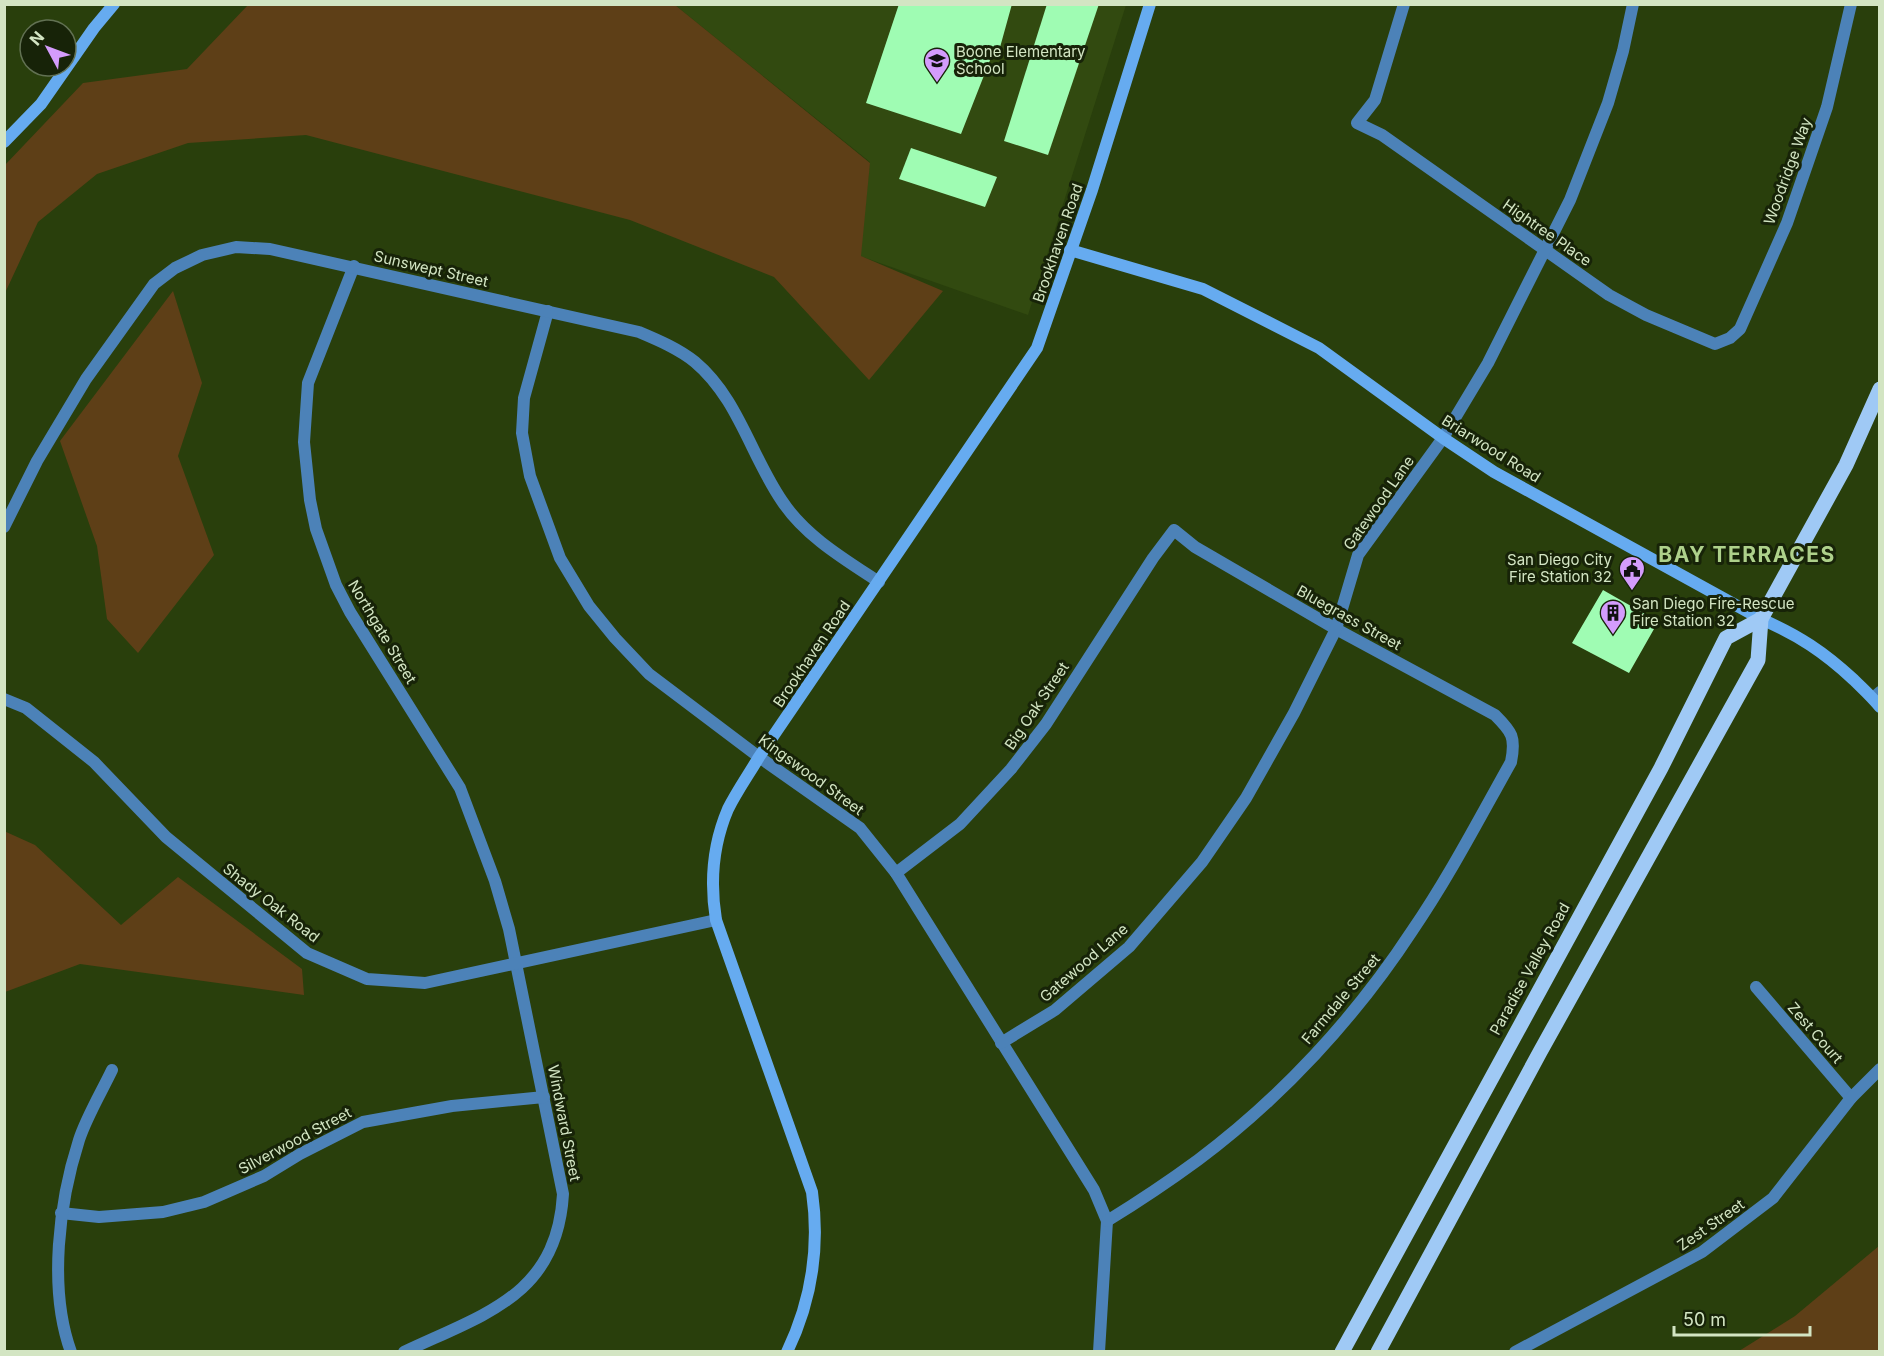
<svg xmlns="http://www.w3.org/2000/svg" width="1884" height="1356" viewBox="0 0 1884 1356" font-family="Inter,sans-serif">
  <rect width="100%" height="100%" fill="#293f0c"/>
  <path fill="#324a10" d="M675 5H1126L1028 315 860 256 870 162Z"/>
  <g fill="#5e3f17">
    <path d="M248 5H675L870 163 861 256 943 291 869 380 774 277 630 220 306 135 188 143 97 174 38 222 5 293V165L83 83 187 69Z"/>
    <path d="M173 291 202 383 178 456 214 555 138 653 107 619 97 546 60 441Z"/>
    <path d="M4 831 35 845 121 925 178 877 302 969 304 995 80 964 5 992Z"/>
    <path d="M1879 1246V1351H1739L1795 1316Z"/>
  </g>
  <g fill="#9ffcb3">
    <path d="M899 4H1012L999 51 994 50 961 134 866 103Z"/>
    <path d="M1047 4H1099L1048 155 1004 141Z"/>
    <path d="M911 148 997 177 985 207 899 179Z"/>
    <path d="M1603 590 1645 614 1642 620 1654 629 1629 673 1572 643Z"/>
  </g>
  <g fill="none" stroke-linecap="round" stroke-linejoin="round">
    <g stroke="#4c82b8" stroke-width="12">
      <path d="M1404 4 1375 100 1357 123 1382 135 1609 295 1646 315 1715 344 1730 338 1740 329 1787 223 1827 107 1851 4"/>
      <path d="M354 266 308 383 304 442 310 500 316 529 336 585 350 612 460 788 495 881 509 929 563 1194C557 1296 484 1314 404 1352"/>
      <path d="M548 311 524 398 522 433 530 476 560 558 589 606 615 638 649 674 759 757 860 828 896 873 1094 1190 1107 1221 1099 1352"/>
      <path d="M4 527 37 461 86 379 154 284 175 268 202 255 236 247 270 249 639 332C658 340 679 349 695 362 738 398 751 456 782 501 805 536 844 559 879 582"/>
      <path d="M1873 698 1880 692"/>
      <path d="M4 699 26 708 94 762 166 837 307 953 367 979 425 983 716 920"/>
      <path d="M896 873 960 824 1011 769 1046 724 1153 558 1174 530 1195 547 1336 629 1495 715C1512 732 1516 737 1511 762 1479 819 1449 877 1412 931 1355 1018 1281 1098 1198 1160 1168 1182 1138 1202 1107 1221"/>
      <path d="M1756 987 1851 1098"/>
      <path d="M1001 1043 1055 1010 1129 947 1202 862 1246 798 1294 713 1336 629 1358 555 1443 438 1488 363 1570 200 1608 103 1623 51 1633 4"/>
      <path d="M61 1213 99 1217 163 1212 204 1202 264 1176 300 1154 363 1122 452 1106 544 1097"/>
      <path d="M71 1352C48 1289 59 1202 79 1140 86 1118 102 1091 112 1070"/>
      <path d="M1515 1352 1702 1252 1773 1198 1851 1098 1880 1069"/>
    </g>
    <g stroke="#66abf0" stroke-width="12">
      <path d="M4 142 41 104 94 28 114 4"/>
      <path d="M1070 250 1203 289 1319 348 1443 438 1494 472 1761 619C1798 635 1824 652 1854 680 1863 689 1872 697 1880 707"/>
      <path d="M787 1352C812 1300 820 1248 812 1192L716 920C710 883 713 844 728 809 737 791 749 774 759 757L1037 348 1092 190 1150 4"/>
    </g>
    <g stroke="#9fc9f5" stroke-width="15">
      <path d="M1342 1352 1661 768 1726 638 1761 619"/>
      <path d="M1378 1352 1540 1052 1758 660 1761 619 1846 465 1880 389"/>
    </g>
  </g>
  <defs>
    <symbol id="school-pin" viewBox="-11 -11 22 30"><path d="M0 17L-7.5 6A9.5 9.5 0 1 1 7.5 6Z" fill="#d49cfc" stroke="#172308"/><path d="M0-5L7-2L0 1L-7-2ZM-4 1L0 2.5L4 1V4Q0 6-4 4Z" fill="#111"/></symbol>
    <symbol id="civic-pin" viewBox="-11 -11 22 30"><path d="M0 17L-7.5 6A9.5 9.5 0 1 1 7.5 6Z" fill="#d49cfc" stroke="#172308"/><path d="M-.6-6.5H3V-4.5H.6V-3L4-1V1h2V6H-6V1h2V-1L-.6-3ZM-1.2 2.5V6h2.4V2.5Z" fill="#111"/></symbol>
    <symbol id="building-pin" viewBox="-11 -11 22 30"><path d="M0 17L-7.5 6A9.5 9.5 0 1 1 7.5 6Z" fill="#d49cfc" stroke="#172308"/><path d="M-4-6H4V6H1V3H-1V6H-4ZM-2.5-4.3h1.7v1.8h-1.7ZM.8-4.3h1.7v1.8H.8ZM-2.5-1h1.7V.8h-1.7ZM.8-1h1.7V.8H.8Z" fill="#111"/></symbol>
  </defs>
  <g fill-rule="evenodd">
    <use href="#school-pin" x="922" y="46" width="30" height="40"/>
    <use href="#civic-pin" x="1617" y="554" width="30" height="40"/>
    <use href="#building-pin" x="1598" y="598" width="30" height="40"/>
  </g>
  <g text-anchor="middle" stroke-width="6" stroke-linejoin="round" paint-order="stroke">
    <g font-size="15" fill="#d3e5c3" stroke="#172308" text-anchor="start">
      <text x="956" y="57">Boone Elementary<tspan x="956" dy="17">School</tspan></text>
      <text x="1612" y="565" text-anchor="end">San Diego City<tspan x="1612" dy="17">Fire Station 32</tspan></text>
      <text x="1632" y="609">San Diego Fire-Rescue<tspan x="1632" dy="17">Fire Station 32</tspan></text>
    </g>
    <g font-size="15" fill="#d3e5c3" stroke="#172308">
      <text transform="translate(1788 171) rotate(-70)" y="5">Woodridge Way</text>
      <text transform="translate(1547 233) rotate(35)" y="5">Hightree Place</text>
      <text transform="translate(1058 243) rotate(-71)" y="5">Brookhaven Road</text>
      <text transform="translate(431 269) rotate(13)" y="5">Sunswept Street</text>
      <text transform="translate(1491 449) rotate(32)" y="5">Briarwood Road</text>
      <text transform="translate(1379 503) rotate(-55)" y="5">Gatewood Lane</text>
      <text transform="translate(1349 618) rotate(29)" y="5">Bluegrass Street</text>
      <text transform="translate(382 632) rotate(59)" y="5">Northgate Street</text>
      <text transform="translate(812 654) rotate(-56)" y="5">Brookhaven Road</text>
      <text transform="translate(1037 706) rotate(-56)" y="5">Big Oak Street</text>
      <text transform="translate(811 775) rotate(36)" y="5">Kingswood Street</text>
      <text transform="translate(271 903) rotate(38)" y="5">Shady Oak Road</text>
      <text transform="translate(1084 963) rotate(-41)" y="5">Gatewood Lane</text>
      <text transform="translate(1530 969) rotate(-61)" y="5">Paradise Valley Road</text>
      <text transform="translate(1341 999) rotate(-50)" y="5">Farmdale Street</text>
      <text transform="translate(1815 1033) rotate(49)" y="5">Zest Court</text>
      <text transform="translate(564 1123) rotate(79)" y="5">Windward Street</text>
      <text transform="translate(295 1141) rotate(-28)" y="5">Silverwood Street</text>
      <text transform="translate(1711 1225) rotate(-35)" y="5">Zest Street</text>
    </g>
    <g font-size="21" font-weight="bold" letter-spacing="1.5" fill="#aed18b" stroke="#172308">
      <text x="1747" y="562">BAY TERRACES</text>
    </g>
  </g>
  <rect width="1884" height="1356" fill="none" stroke="#d3e5c3" stroke-width="12"/>
  <g transform="translate(48 48) rotate(311)"><circle r="28" fill="#172308" stroke="#627153" stroke-width="1.5"/>
  <path d="M0-4.5L10 22L0 15L-10 22Z" fill="#d49cfc"/>
  <text y="-9" font-size="16" font-weight="bold" text-anchor="middle" fill="#d3e5c3">N</text>
  </g>
  <path d="M1674 1326v9h136v-9" fill="none" stroke="#d3e5c3" stroke-width="3"/>
  <text x="1683" y="1326" font-size="18" fill="#d3e5c3" stroke="#172308" stroke-width="4.5" paint-order="stroke">50 m</text>
</svg>
